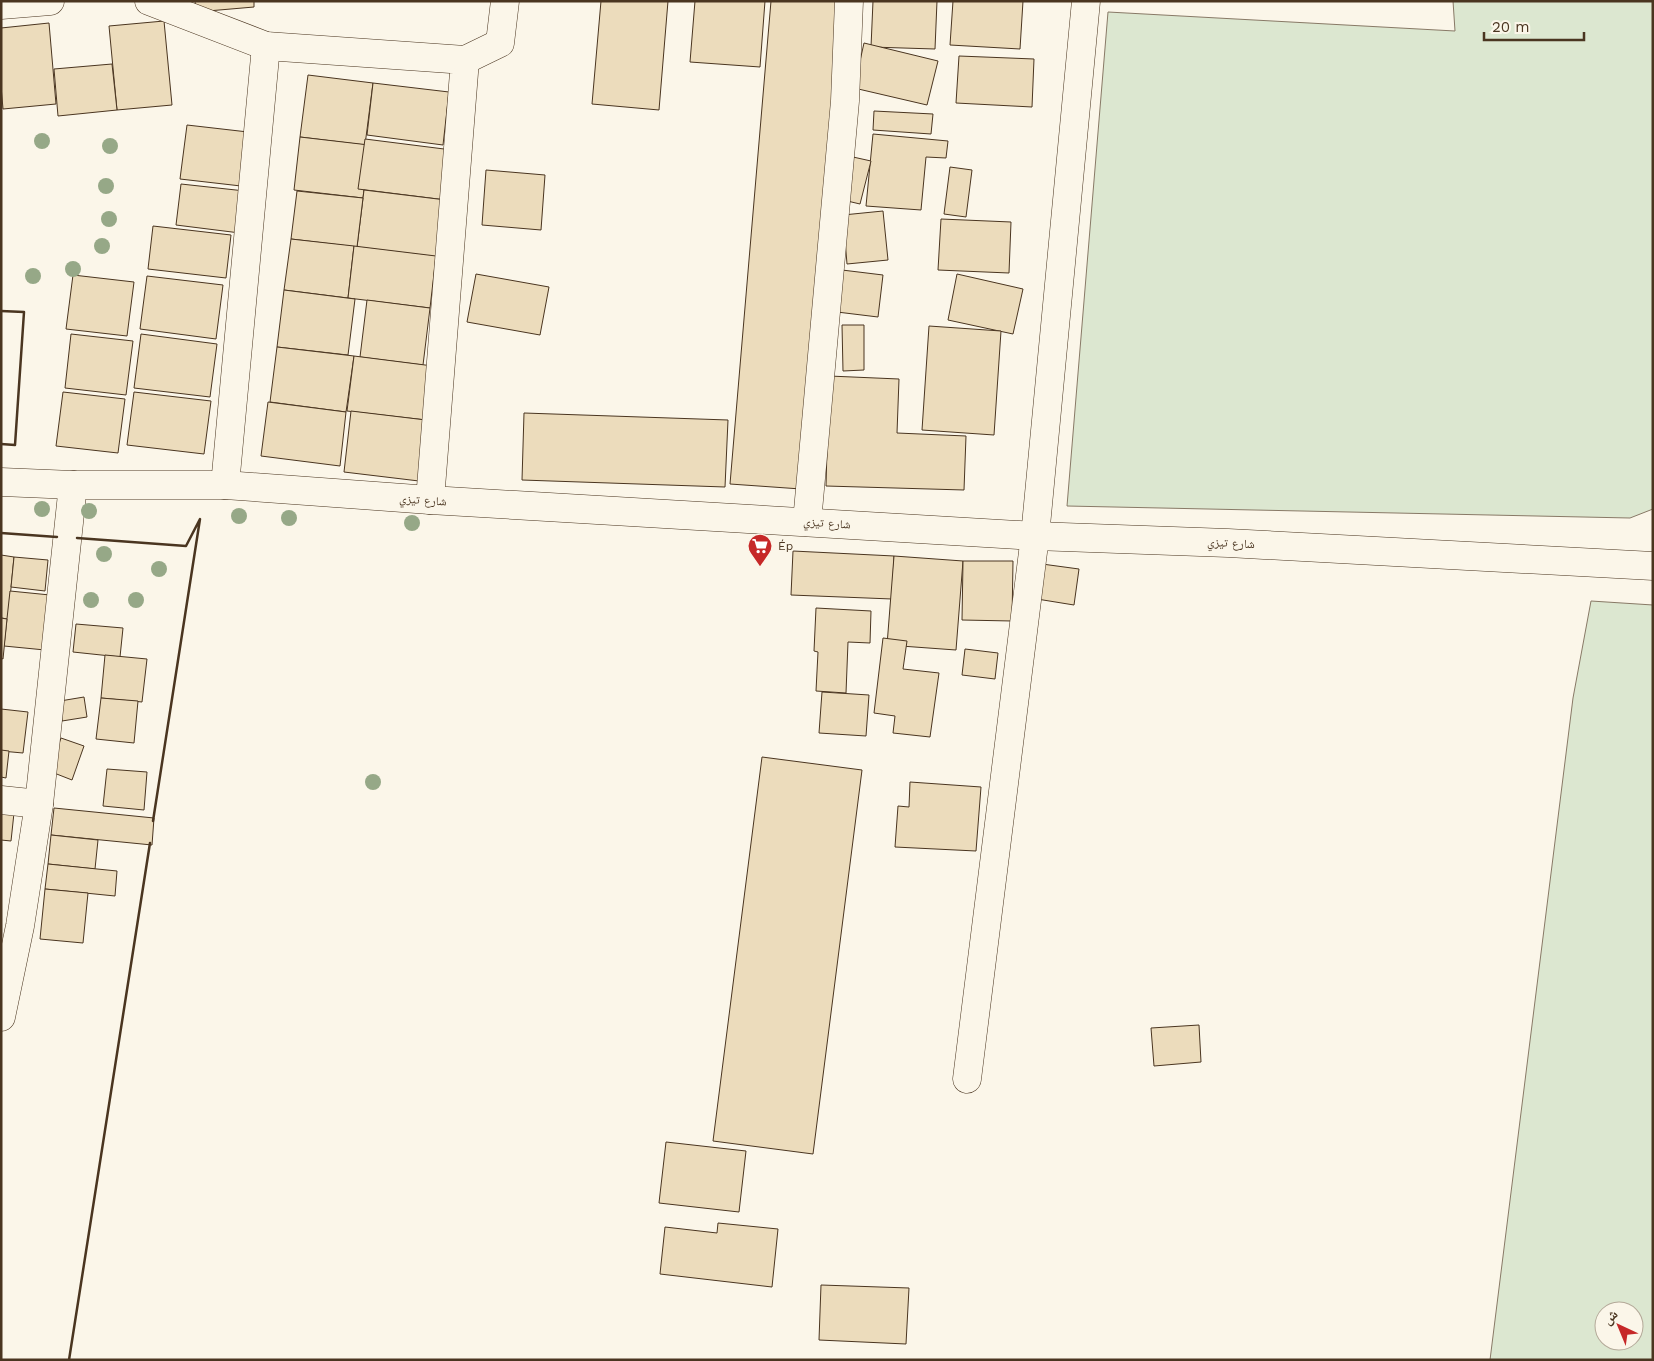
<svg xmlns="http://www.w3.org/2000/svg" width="1654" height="1361" viewBox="0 0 1654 1361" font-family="'Work Sans','Noto Naskh Arabic',sans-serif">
  <rect width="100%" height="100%" fill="#fbf6e9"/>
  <g fill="#dce7d0" stroke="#887966" fill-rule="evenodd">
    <path d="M1453 1H1653V509L1630 518 1067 506 1108 12 1455 31Z"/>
    <path d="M1591 601 1653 605V1360H1490L1573 698ZM1604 1311H1634V1341H1604Z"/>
  </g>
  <g fill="#ecdcbc" stroke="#4a3520">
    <path d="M195 1H254V7L196 12Z"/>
    <path d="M601 1H668L659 110 592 104Z"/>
    <path d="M695 1H765L760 67 690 62Z"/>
    <path d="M771 1H843L801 489 730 484Z"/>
    <path d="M873 1H937L935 49 871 47Z"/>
    <path d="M953 1H1023L1020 49 950 45Z"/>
    <path d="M164 21 172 105 117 110 109 26Z"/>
    <path d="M49 23 56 104 3 109 1 86V28Z"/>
    <path d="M864 43 938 61 927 105 854 88Z"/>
    <path d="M959 56 1034 59 1032 107 956 103Z"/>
    <path d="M112 64 117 110 58 116 54 69Z"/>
    <path d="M308 75 373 83 365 145 300 137Z"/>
    <path d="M373 83 449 92 443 145 367 135Z"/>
    <path d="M874 111 933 114 931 134 873 130Z"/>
    <path d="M187 125 248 132 241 186 180 179Z"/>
    <path d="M873 134 948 141 946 158 926 157 921 210 866 206Z"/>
    <path d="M300 137 369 145 363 198 294 190Z"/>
    <path d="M365 139 452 150 446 200 358 189Z"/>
    <path d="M853 157 871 161 860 204 843 200Z"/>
    <path d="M950 167 972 170 966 217 944 214Z"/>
    <path d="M486 170 545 175 541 230 482 225Z"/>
    <path d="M181 184 245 191 240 233 176 225Z"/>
    <path d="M364 190 446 200 439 257 357 247Z"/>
    <path d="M297 191 363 198 357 247 291 239Z"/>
    <path d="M883 211 888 260 847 264 843 215Z"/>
    <path d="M941 219 1011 222 1009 273 938 270Z"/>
    <path d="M153 226 231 235 226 278 148 269Z"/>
    <path d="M291 239 354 246 348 298 284 290Z"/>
    <path d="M354 246 436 256 430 308 348 298Z"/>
    <path d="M842 270 883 275 878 317 837 312Z"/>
    <path d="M476 274 549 287 540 335 467 322Z"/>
    <path d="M957 274 1023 289 1013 334 948 320Z"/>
    <path d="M73 275 134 282 127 336 66 329Z"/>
    <path d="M147 276 223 285 216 339 140 329Z"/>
    <path d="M284 290 355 299 348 355 277 347Z"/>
    <path d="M367 300 430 308 423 365 360 357Z"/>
    <path d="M842 325H864V370L843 371Z"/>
    <path d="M929 326 1001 331 994 435 922 430Z"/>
    <path d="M71 334 133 341 126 395 65 388Z"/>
    <path d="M141 334 217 344 210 397 134 388Z"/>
    <path d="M277 347 354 356 346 412 270 402Z"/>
    <path d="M354 356 433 366 426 420 347 411Z"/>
    <path d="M829 376 899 379 897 433 966 436 964 490 826 486Z"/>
    <path d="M63 392 125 399 118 453 56 446Z"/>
    <path d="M134 392 211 401 204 454 127 445Z"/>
    <path d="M268 402 346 412 340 466 261 456Z"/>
    <path d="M351 411 426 420 419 481 344 472Z"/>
    <path d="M524 413 728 420 725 487 522 480Z"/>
    <path d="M793 551 894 556 892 599 791 595Z"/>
    <path d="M1 555 14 557 8 619 1 618Z"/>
    <path d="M894 556 963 561 956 650 887 645Z"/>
    <path d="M14 557 48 560 45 591 11 587Z"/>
    <path d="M963 561H1013L1012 621 962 620Z"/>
    <path d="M1042 564 1079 569 1074 605 1037 599Z"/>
    <path d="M10 591 50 595 45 650 4 646Z"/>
    <path d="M816 608 871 611 870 643 848 642 846 693 816 691 818 652 814 651Z"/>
    <path d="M1 618 7 619 3 659 1 658Z"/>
    <path d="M76 624 123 628 120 657 73 652Z"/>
    <path d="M883 638 907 641 903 669 939 673 930 737 893 733 895 716 874 713Z"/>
    <path d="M965 649 998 653 995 679 962 675Z"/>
    <path d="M105 655 147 659 142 702 101 698Z"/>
    <path d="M822 692 869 695 866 736 819 733Z"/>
    <path d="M84 697 87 717 62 721 60 701Z"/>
    <path d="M101 698 138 701 134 743 96 739Z"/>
    <path d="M1 709 28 712 23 753 1 751Z"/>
    <path d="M61 738 84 746 72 780 49 771Z"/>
    <path d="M1 750 9 751 6 778 1 777Z"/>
    <path d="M762 757 862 770 813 1154 713 1141Z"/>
    <path d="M107 769 147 772 144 810 103 806Z"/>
    <path d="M910 782 981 787 976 851 895 847 898 806 909 807Z"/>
    <path d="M54 808 154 818 152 845 51 835Z"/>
    <path d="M1 812 14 813 11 841 1 840Z"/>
    <path d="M51 835 98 840 95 869 48 864Z"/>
    <path d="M48 864 117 871 115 896 45 889Z"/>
    <path d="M45 889 88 893 83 943 40 939Z"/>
    <path d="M1199 1025 1201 1062 1154 1066 1151 1028Z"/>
    <path d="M666 1142 746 1151 739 1212 659 1203Z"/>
    <path d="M718 1223 778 1229 772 1287 660 1274 665 1227 717 1233Z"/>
    <path d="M821 1285 909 1288 906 1344 819 1340Z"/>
  </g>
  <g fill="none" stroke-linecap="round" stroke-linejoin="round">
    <defs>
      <g id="minor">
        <path d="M149 1 266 46 465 60 430 500"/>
        <path d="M1 5 50 1"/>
        <path d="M465 60 500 43 505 1"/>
        <path d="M1 482 73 485H225L430 500 1035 536 1228 543 1653 566"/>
        <path d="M225 485 266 46"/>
        <path d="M807 522 845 101 849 1"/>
        <path d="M1 800 39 804"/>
        <path d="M1 1017 20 926 39 804 73 485"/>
        <path d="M967 1079 1035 536 1086 1"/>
      </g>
    </defs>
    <use href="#minor" stroke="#4a3520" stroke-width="29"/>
    <use href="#minor" stroke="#fbf6e9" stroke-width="28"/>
    <g stroke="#4a3520" stroke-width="2.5">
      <path d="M1 311 24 312 15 445 1 444"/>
      <path d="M1 533 57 537"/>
      <path d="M77 538 186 546 200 519 153 821"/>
      <path d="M69 1360 150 843"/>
    </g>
  </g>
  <g fill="#96a887">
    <circle cx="42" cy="141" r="8"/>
    <circle cx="110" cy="146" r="8"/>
    <circle cx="106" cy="186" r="8"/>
    <circle cx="109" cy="219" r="8"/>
    <circle cx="102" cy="246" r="8"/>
    <circle cx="73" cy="269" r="8"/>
    <circle cx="33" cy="276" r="8"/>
    <circle cx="42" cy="509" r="8"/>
    <circle cx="89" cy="511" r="8"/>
    <circle cx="239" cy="516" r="8"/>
    <circle cx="289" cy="518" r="8"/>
    <circle cx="412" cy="523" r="8"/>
    <circle cx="104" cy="554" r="8"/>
    <circle cx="159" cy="569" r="8"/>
    <circle cx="91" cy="600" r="8"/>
    <circle cx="136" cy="600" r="8"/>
    <circle cx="373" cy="782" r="8"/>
  </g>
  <defs>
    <symbol id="supermarket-pin" viewBox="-11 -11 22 30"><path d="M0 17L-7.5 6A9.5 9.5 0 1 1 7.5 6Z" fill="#c62828" stroke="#fbf6e9"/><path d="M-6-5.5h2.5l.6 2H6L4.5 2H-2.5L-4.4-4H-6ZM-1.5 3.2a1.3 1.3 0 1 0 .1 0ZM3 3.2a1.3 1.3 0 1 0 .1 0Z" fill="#fff"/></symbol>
  </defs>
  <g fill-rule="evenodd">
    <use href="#supermarket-pin" x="746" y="532" width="28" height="38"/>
  </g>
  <g text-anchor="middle" stroke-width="4" stroke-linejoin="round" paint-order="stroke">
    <g font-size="12" fill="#4a3520" stroke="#fbf6e9">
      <text transform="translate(423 500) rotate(4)" y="4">شارع تيزي</text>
      <text transform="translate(827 523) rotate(4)" y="4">شارع تيزي</text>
      <text transform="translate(1231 543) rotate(3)" y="4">شارع تيزي</text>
    </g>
    <g font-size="12" fill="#4a3520" stroke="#fbf6e9" text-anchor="start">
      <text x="778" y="550">Ép</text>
    </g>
  </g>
  <rect width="1654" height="1361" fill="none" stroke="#4a3520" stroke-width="5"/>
  <g transform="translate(1619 1326) rotate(316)"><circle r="24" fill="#fbf6e9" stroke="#b4a999"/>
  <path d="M0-4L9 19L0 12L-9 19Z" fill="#c62828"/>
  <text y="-8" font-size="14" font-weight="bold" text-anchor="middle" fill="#4a3520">ش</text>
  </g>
  <path d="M1484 32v8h100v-8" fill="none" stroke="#4a3520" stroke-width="2.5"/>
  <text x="1492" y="32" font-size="15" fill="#4a3520" stroke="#fbf6e9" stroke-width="4" paint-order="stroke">20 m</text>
</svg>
